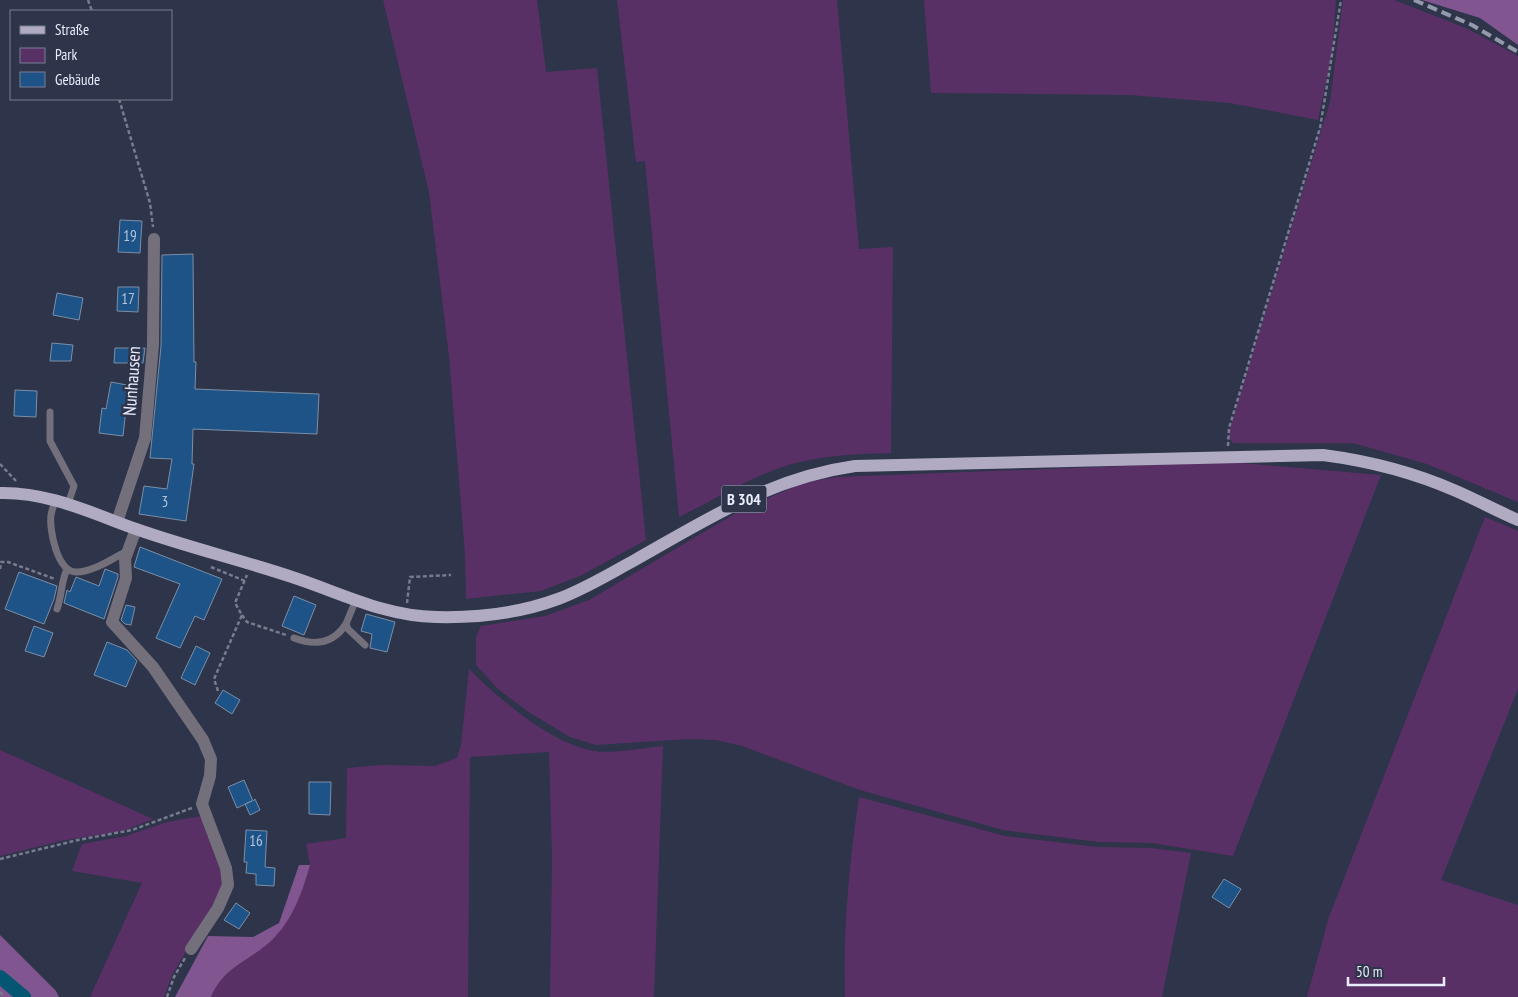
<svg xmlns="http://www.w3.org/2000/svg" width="1518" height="997" viewBox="0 0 1518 997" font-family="'PT Sans Narrow',sans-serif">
  <rect width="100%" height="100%" fill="#2e344a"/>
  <g fill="#593066">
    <path d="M383 0H537L546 72 597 68 646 540 580 576 541 591 466 599 465 555 449 356 429 192Z"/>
    <path d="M617 0H837L859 249 893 247 891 453C860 454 830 455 800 462 757 472 718 498 679 517L645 161 636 162Z"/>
    <path d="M924 0H1336L1332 54 1318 120 1230 103 1130 95 931 93Z"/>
    <path d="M1343 0H1394L1466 28 1518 56V502L1427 464 1353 443H1233L1229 438 1230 428 1330 102Z"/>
    <path d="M1229 462 1381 475 1233 856 1152 843 1099 842 1003 830 860 790 742 746 716 740 688 739 596 745 570 737 527 711 498 689 476 665V637L481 626 545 616 589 600 743 509 803 483 836 477Z"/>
    <path d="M1485 517 1518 531V689L1441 880 1518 905V997H1307L1329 917Z"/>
    <path d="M469 669C499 699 551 744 594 751 611 754 644 748 663 746L654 997H550L552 858 549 752 470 757 468 997H211L216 985 237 964 271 940 310 865 306 844 346 838 347 768 382 765 435 766 457 758 461 745Z"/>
    <path d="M0 750 153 819 123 831 61 841 0 856Z"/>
    <path d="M859 797 1005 836 1097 847 1151 848 1191 853 1162 997H845C843 929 849 864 859 797Z"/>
    <path d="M201 816 223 875 224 887 172 975 164 997H90L142 883 72 871 82 844 126 836 167 822Z"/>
  </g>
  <g fill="#815590">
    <path d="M1422 0H1518V45L1480 18Z"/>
    <path d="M299 865H310C302 893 293 919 272 940 250 961 224 966 211 997H175L208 936 253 937 279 923Z"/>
    <path d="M0 935 56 991 59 997H0Z"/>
  </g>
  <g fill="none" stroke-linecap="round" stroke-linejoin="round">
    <path stroke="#055673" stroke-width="14" d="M0 977 24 997"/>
  </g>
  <g fill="#1e5387" stroke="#7b8fa6">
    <path d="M120 220 142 221 140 253 118 252Z"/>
    <path d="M193 254 194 362H196L195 389 319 394 317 434 193 429 192 464H194L186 521 139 514 144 486 167 489 172 459 150 458 161 346 162 255Z"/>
    <path d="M118 287H139L138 312 117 311Z"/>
    <path d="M57 293 83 298 79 320 53 315Z"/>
    <path d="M52 343 73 345 71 361H50Z"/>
    <path d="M115 348H145L143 363H114Z"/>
    <path d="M111 382 132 386 129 400H127L123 436 99 433 102 408 106 409Z"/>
    <path d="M15 390 37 391 36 417 14 416Z"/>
    <path d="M140 547 222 579 204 620 195 616 180 648 156 638 180 584 134 567Z"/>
    <path d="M105 569 118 574V577L104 619 64 603 67 590 70 592 76 577 99 586Z"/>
    <path d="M19 572 57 586 54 599 44 624 5 609Z"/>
    <path d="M294 596 316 605 304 635 282 626Z"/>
    <path d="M126 605 135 607 131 625 125 624 121 620Z"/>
    <path d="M366 614 395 622 387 652 370 648 372 634 361 631Z"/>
    <path d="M34 626 53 633 44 657 25 651Z"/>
    <path d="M107 642 127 650 137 661 126 687 94 675Z"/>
    <path d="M196 646 210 653 195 685 181 678Z"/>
    <path d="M223 690 240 700 232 714 215 703Z"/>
    <path d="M244 780 253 801 255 799 260 810 250 815 245 804 252 801 237 808 228 787Z"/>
    <path d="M309 782H331L330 815 309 814Z"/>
    <path d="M246 830 267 831 265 867 275 868 274 886 256 885V874L246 873 247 862H244Z"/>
    <path d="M1224 879 1241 889 1229 908 1212 897Z"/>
    <path d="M236 903 250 913 239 929 224 920Z"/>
  </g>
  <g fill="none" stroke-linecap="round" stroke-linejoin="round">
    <g stroke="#777c90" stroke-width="2.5" stroke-dasharray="4 2.5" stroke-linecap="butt">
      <path d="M88 0 92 11"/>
      <path d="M119 99 150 203 153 227"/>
      <path d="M1228 446 1229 428 1320 128 1341 0"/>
      <path d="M0 464 16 481"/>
      <path d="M211 567 245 581"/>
      <path d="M0 569 1 562H8L55 579"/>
      <path d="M407 603 410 577 451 575"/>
      <path d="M242 615 247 622 286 635"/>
      <path d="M218 691 214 679 242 615 235 603 247 575"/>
      <path d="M0 859 78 840 132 830 192 808"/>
      <path d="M0 992 5 997"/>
      <path d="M167 997 174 977 185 958"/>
    </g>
    <g stroke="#73707c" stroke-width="7">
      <path d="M50 412V441L74 486 68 504"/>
      <path d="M56 500C54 504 52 510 51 515 49 529 57 572 76 572 93 572 112 559 127 551"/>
      <path d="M355 602 346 624 348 629 365 645"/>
      <path d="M57 609C62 595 61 582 67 569"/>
      <path d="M294 638C315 646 333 644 346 624"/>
    </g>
    <g stroke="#73707c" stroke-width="12">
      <path d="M117 522 145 438 153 345 154 239"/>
      <path d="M136 529 125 559 126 578 112 622 153 667 203 740 211 759 210 776 202 804 226 868 228 885 218 908 191 949"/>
    </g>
    <path stroke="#b0abc3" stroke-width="12" d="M0 493C49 492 91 513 136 529 187 547 241 560 292 577 341 593 384 616 436 617 477 618 520 613 558 599 585 589 609 574 635 560 708 519 770 478 855 466L1323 455C1369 461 1413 472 1456 491 1477 500 1497 511 1518 520"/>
    <path stroke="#9599ac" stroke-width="4" stroke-dasharray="10 5" stroke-linecap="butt" d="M1414 0 1472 25 1518 52"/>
  </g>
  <g text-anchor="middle" stroke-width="5" stroke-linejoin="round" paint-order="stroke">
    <g font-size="15" fill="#b6c6de">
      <text x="130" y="241">19</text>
      <text x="128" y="304">17</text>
      <text x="165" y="507">3</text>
      <text x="256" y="846">16</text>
    </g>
    <rect fill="#2e344a" stroke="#b0b5c6" stroke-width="1" x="721.5" y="485.5" width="45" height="27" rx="4"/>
    <g font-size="16" font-weight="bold" fill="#e8ecfb">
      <text x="744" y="505">B 304</text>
    </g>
    <g font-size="18" fill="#e8ecfb" stroke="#2e344a">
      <text transform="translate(132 381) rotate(-86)" y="6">Nunhausen</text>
    </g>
  </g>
  <rect x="10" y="10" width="162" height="90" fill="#2e344a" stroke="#787e91"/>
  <rect x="20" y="26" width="25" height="8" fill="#b0abc3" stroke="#787e91"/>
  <text x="55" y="35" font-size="15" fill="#e8ecfb">Straße</text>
  <rect x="20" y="48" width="25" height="15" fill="#593066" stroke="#787e91"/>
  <text x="55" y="60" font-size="15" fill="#e8ecfb">Park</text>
  <rect x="20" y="72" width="25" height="15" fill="#1e5387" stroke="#787e91"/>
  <text x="55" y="85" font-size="15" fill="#e8ecfb">Gebäude</text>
  <path d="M1348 977v8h96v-8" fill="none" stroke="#e8ecfb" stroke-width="2.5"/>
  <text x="1356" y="977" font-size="15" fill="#e8ecfb" stroke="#2e344a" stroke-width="4" paint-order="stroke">50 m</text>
</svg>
